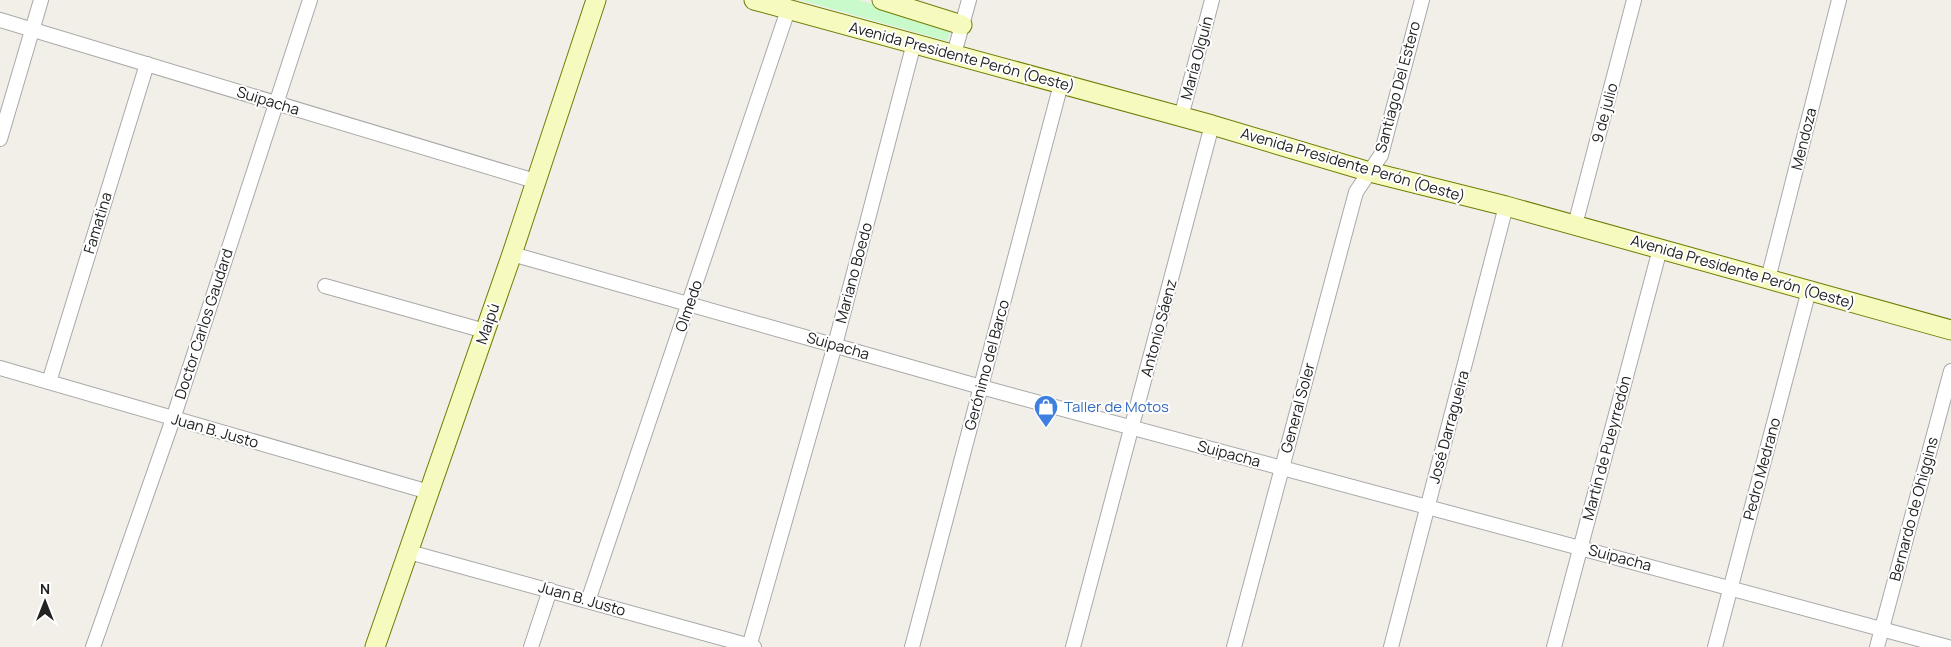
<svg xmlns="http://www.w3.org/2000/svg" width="1951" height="647" viewBox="0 0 1951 647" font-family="Manrope,sans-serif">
  <rect width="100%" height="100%" fill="#f2efe9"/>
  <path fill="#c8facc" d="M800 0H859L951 29 947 41Z"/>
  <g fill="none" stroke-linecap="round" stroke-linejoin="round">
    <defs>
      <g id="minor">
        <path d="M0 20 535 181"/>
        <path d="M954 54 969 0"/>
        <path d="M1181 117 1212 0"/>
        <path d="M0 139 41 0"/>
        <path d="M1575 225 1634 0"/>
        <path d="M512 254 981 387 1948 647"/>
        <path d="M1768 279 1839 0"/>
        <path d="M325 286 485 331"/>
        <path d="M0 368 429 492"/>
        <path d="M49 382 147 64"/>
        <path d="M409 552 754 647"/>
        <path d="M588 601 788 10"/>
        <path d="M93 647 173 419 310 0"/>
        <path d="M531 647 550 590"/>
        <path d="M749 647 835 345 914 43"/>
        <path d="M912 647 1061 84"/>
        <path d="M1073 647 1212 125"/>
        <path d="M1234 647 1356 192 1381 155 1422 0"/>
        <path d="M1391 647 1506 206"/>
        <path d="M1554 647 1660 249"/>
        <path d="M1715 647 1809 290"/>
        <path d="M1877 647 1951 371"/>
      </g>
      <g id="secondary">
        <path d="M754 0 1212 125 1370 172 1506 206 1951 330"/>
        <path d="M882 0 962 25"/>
        <path d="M375 647 512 254 596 0"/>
      </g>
    </defs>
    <use href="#minor" stroke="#a9a9a9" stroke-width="16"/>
    <use href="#secondary" stroke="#707d05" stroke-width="21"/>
    <use href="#minor" stroke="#fff" stroke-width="14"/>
    <use href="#secondary" stroke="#f7fabf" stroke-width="19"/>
  </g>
  <defs>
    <symbol id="shop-pin" viewBox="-11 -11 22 30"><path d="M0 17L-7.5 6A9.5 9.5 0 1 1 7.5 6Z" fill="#3f7fe0" stroke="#fff"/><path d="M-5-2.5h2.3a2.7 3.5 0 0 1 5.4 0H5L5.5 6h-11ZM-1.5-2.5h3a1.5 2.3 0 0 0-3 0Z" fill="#fff"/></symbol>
  </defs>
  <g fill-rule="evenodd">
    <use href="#shop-pin" x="1032" y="393" width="28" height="38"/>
  </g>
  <g text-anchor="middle" stroke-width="4" stroke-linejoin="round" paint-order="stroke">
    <g font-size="15" fill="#222" stroke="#fff">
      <text transform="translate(962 57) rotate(15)" y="5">Avenida Presidente Perón (Oeste)</text>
      <text transform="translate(1197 58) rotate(-75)" y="5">María Olguín</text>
      <text transform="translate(1398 87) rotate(-75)" y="5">Santiago Del Estero</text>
      <text transform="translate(268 101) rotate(17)" y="5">Suipacha</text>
      <text transform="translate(1605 113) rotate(-75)" y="5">9 de julio</text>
      <text transform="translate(1804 139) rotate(-76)" y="5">Mendoza</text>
      <text transform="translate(1353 165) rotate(16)" y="5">Avenida Presidente Perón (Oeste)</text>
      <text transform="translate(98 223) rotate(-73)" y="5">Famatina</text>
      <text transform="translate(1743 272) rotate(16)" y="5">Avenida Presidente Perón (Oeste)</text>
      <text transform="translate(854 273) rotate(-75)" y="5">Mariano Boedo</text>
      <text transform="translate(689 306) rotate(-71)" y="5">Olmedo</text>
      <text transform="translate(204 324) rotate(-72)" y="5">Doctor Carlos Gaudard</text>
      <text transform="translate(488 324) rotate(-71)" y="5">Maipú</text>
      <text transform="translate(1159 328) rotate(-75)" y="5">Antonio Sáenz</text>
      <text transform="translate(838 346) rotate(16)" y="5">Suipacha</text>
      <text transform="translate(987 365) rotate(-75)" y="5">Gerónimo del Barco</text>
      <text transform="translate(1298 408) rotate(-75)" y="5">General Soler</text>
      <text transform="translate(1449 427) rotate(-75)" y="5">José Darragueira</text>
      <text transform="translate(215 431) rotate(16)" y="5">Juan B. Justo</text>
      <text transform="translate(1607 448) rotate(-75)" y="5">Martín de Pueyrredón</text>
      <text transform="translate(1229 454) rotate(15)" y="5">Suipacha</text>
      <text transform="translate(1762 469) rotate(-75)" y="5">Pedro Medrano</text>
      <text transform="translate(1914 509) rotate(-75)" y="5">Bernardo de Ohiggins</text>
      <text transform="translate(1620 558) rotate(15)" y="5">Suipacha</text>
      <text transform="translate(582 599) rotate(16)" y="5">Juan B. Justo</text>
    </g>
    <g font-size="15" fill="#366cbe" stroke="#fff" text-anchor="start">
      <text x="1064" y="412">Taller de Motos</text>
    </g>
  </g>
  <g transform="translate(45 602)" stroke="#ffffff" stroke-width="4" paint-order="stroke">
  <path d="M0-4L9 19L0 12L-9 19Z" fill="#222222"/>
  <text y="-8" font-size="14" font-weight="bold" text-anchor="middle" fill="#222222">N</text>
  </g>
</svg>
